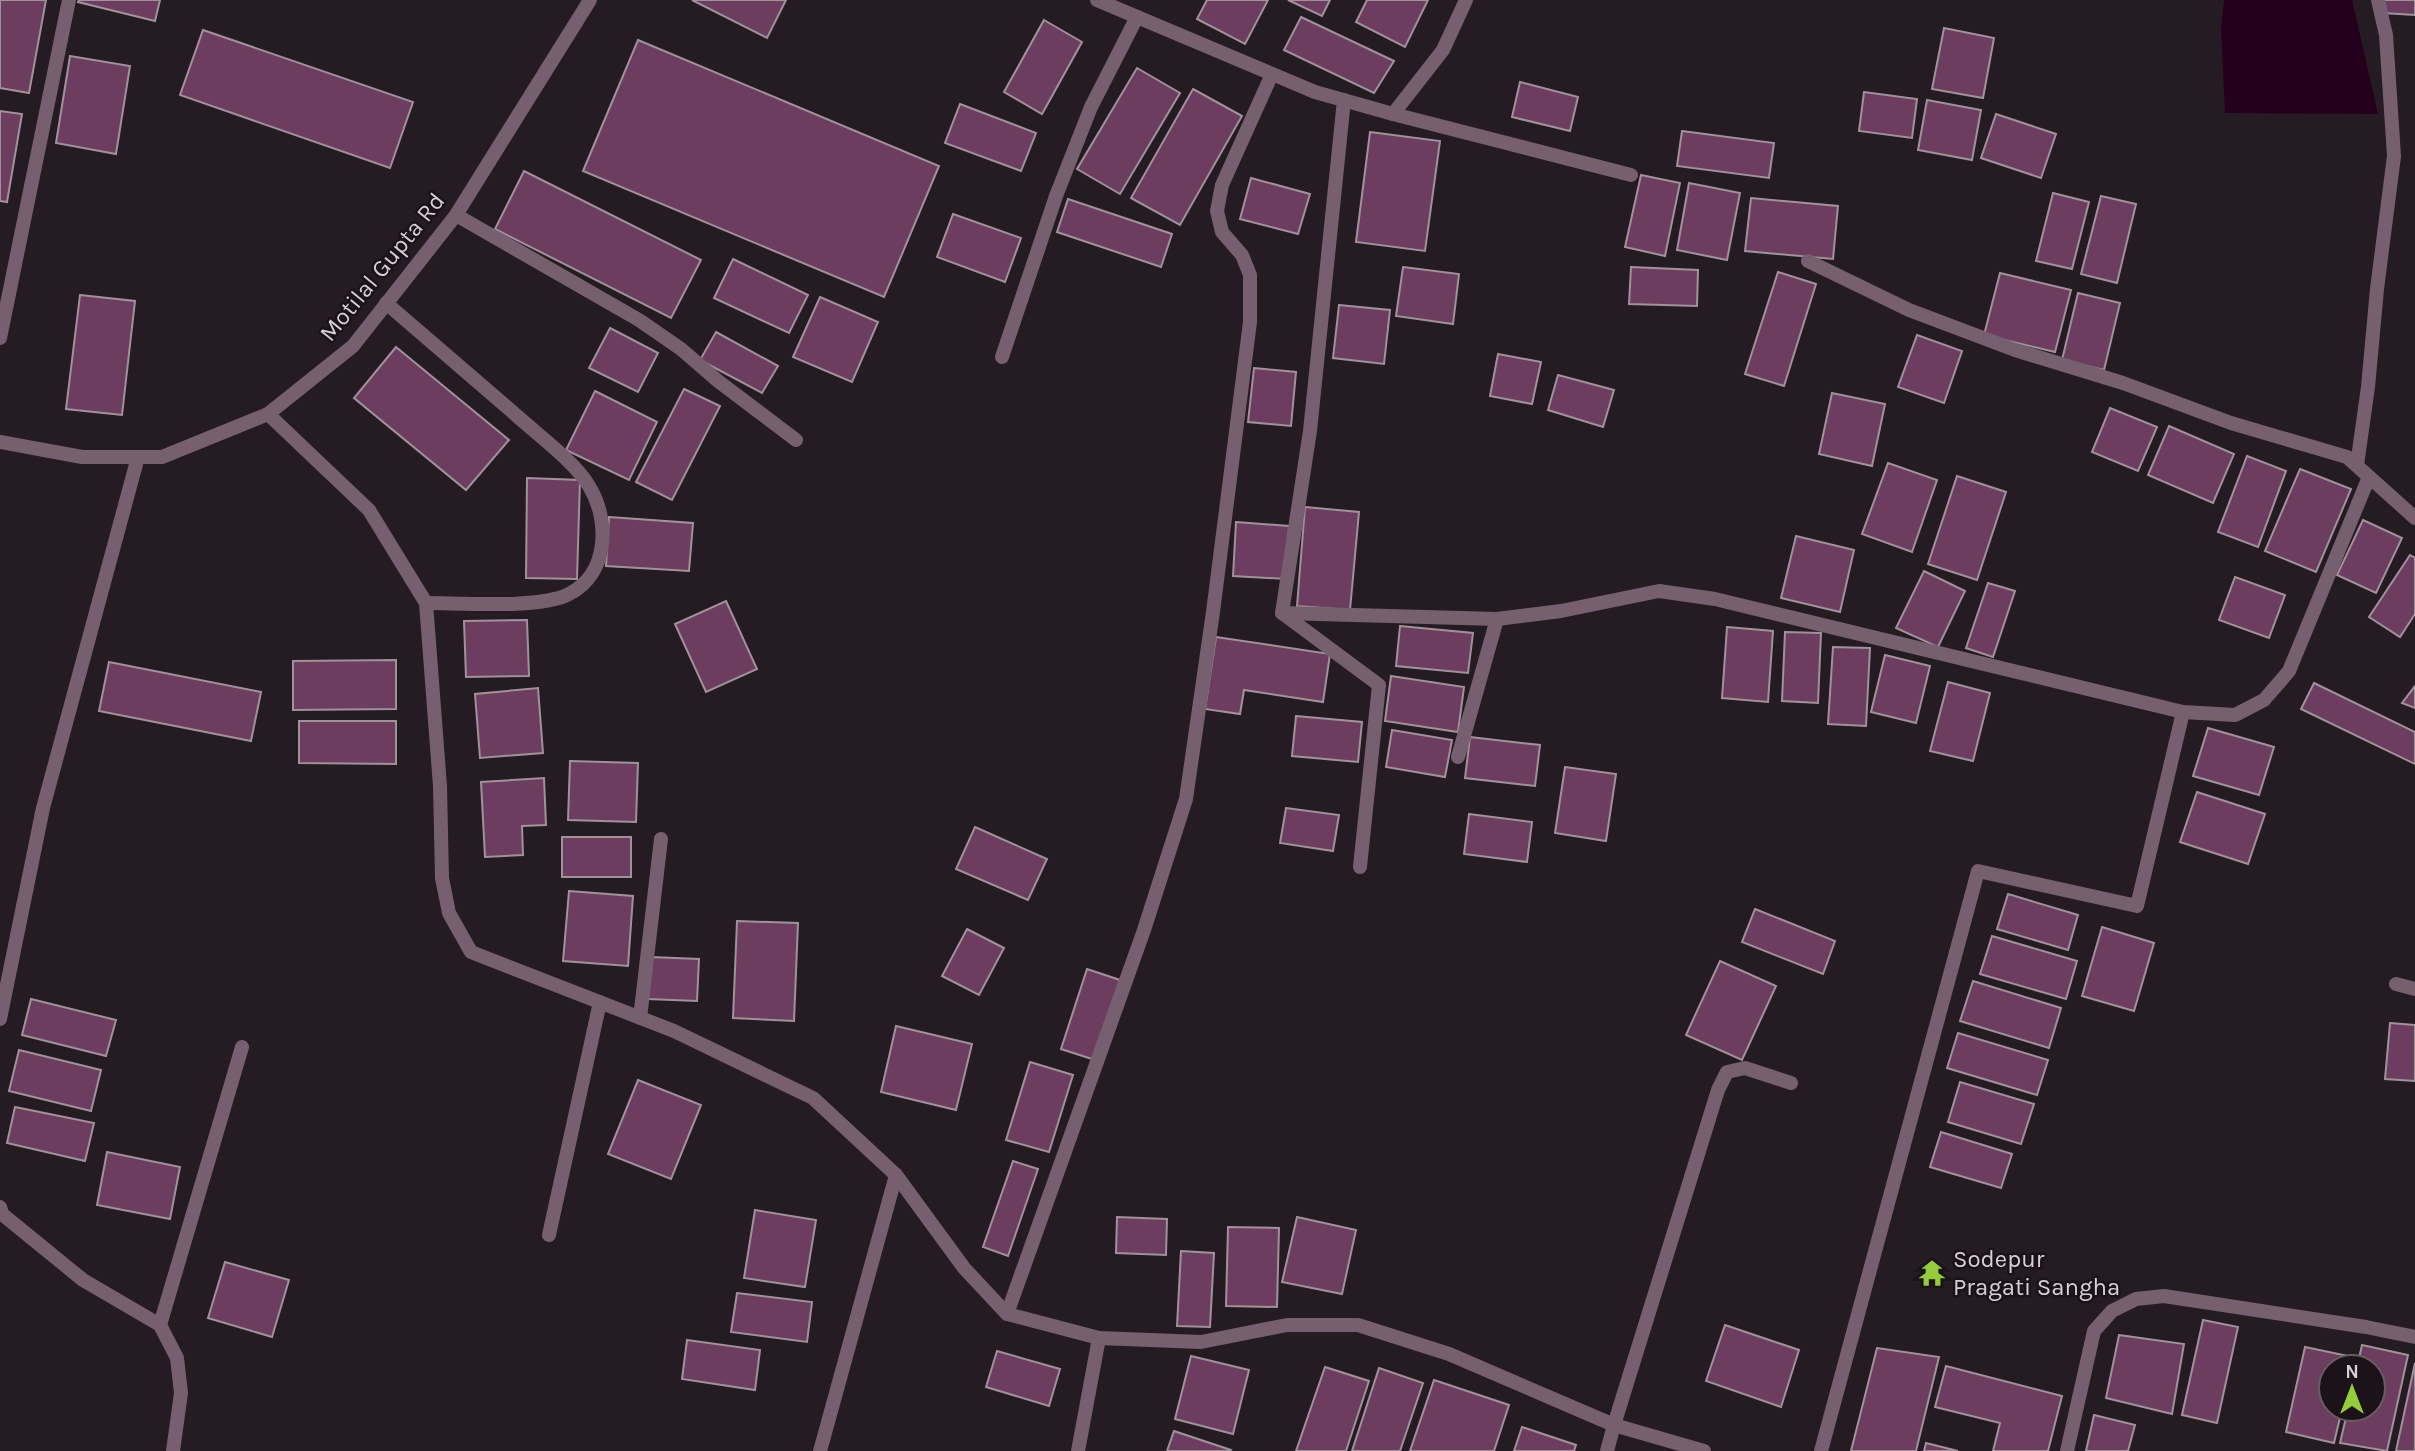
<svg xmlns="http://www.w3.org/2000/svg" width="2415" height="1451" viewBox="0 0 2415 1451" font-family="Karla,sans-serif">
  <rect width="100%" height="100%" fill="#251b22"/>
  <path fill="#25001c" d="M2224 0H2352L2378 114 2225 113 2221 28Z"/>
  <g fill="#6d3d60" stroke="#a0919b" stroke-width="2">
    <path d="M0 0H46L29 93 0 88Z"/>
    <path d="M79 0H160L155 21 78 2Z"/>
    <path d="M692 0H786L767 38Z"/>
    <path d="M1207 0H1268L1245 44 1197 19Z"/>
    <path d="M1288 0H1330L1322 16Z"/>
    <path d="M1367 0H1428L1405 47 1356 22Z"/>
    <path d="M2384 0H2415V15L2383 13Z"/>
    <path d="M1301 17 1394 61 1374 93 1284 50Z"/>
    <path d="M1044 20 1082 42 1042 114 1004 92Z"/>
    <path d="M1944 28 1994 38 1983 98 1932 89Z"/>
    <path d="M203 30 413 102 390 168 180 95Z"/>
    <path d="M638 40 939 166 884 297 583 171Z"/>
    <path d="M70 56 130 66 116 154 56 143Z"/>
    <path d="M1137 68 1180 93 1120 194 1077 169Z"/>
    <path d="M1520 82 1578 97 1570 131 1512 117Z"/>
    <path d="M1193 89 1242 116 1180 225 1131 198Z"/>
    <path d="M1864 92 1917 99 1912 138 1859 131Z"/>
    <path d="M1927 100 1981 110 1972 160 1918 150Z"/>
    <path d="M960 104 1036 133 1021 171 945 143Z"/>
    <path d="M0 111 22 114 7 202 0 201Z"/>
    <path d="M1996 114 2056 134 2041 178 1981 158Z"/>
    <path d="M1682 131 1774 143 1769 178 1677 166Z"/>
    <path d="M1370 132 1440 141 1425 251 1356 242Z"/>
    <path d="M524 171 701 260 671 318 495 229Z"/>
    <path d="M1641 175 1680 183 1665 256 1625 247Z"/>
    <path d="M1251 178 1310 194 1298 234 1240 219Z"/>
    <path d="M1689 183 1740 193 1727 260 1677 250Z"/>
    <path d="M2053 193 2089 202 2072 269 2036 261Z"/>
    <path d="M2101 196 2136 204 2117 283 2081 274Z"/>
    <path d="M1751 198 1838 206 1833 259 1745 251Z"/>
    <path d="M1068 199 1172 234 1161 267 1057 232Z"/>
    <path d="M953 214 1021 238 1005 282 937 257Z"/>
    <path d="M733 259 808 295 789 333 714 298Z"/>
    <path d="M1403 267 1459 274 1453 324 1396 316Z"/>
    <path d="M1631 267 1698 270 1697 306 1629 304Z"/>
    <path d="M1778 272 1816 284 1784 386 1745 374Z"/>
    <path d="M2000 273 2071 290 2055 352 1984 335Z"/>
    <path d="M2078 293 2120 303 2104 370 2062 360Z"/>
    <path d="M80 295 135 301 122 415 66 409Z"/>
    <path d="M820 297 878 322 852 382 793 357Z"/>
    <path d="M1339 305 1390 310 1384 364 1333 358Z"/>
    <path d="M610 328 658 353 638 392 589 368Z"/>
    <path d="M716 332 778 366 762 393 700 360Z"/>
    <path d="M1917 335 1962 351 1944 403 1898 387Z"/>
    <path d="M396 347 509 440 466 490 354 398Z"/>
    <path d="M1498 354 1541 362 1532 404 1490 396Z"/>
    <path d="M1254 368 1296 372 1291 426 1248 422Z"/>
    <path d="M1558 375 1614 390 1603 427 1548 410Z"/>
    <path d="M684 389 720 406 672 500 636 482Z"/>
    <path d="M595 391 657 422 629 480 566 450Z"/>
    <path d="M1832 393 1885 404 1872 466 1819 454Z"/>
    <path d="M2110 408 2157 427 2138 471 2092 452Z"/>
    <path d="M2169 426 2234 454 2213 503 2148 475Z"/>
    <path d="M2247 456 2286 471 2258 547 2218 532Z"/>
    <path d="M1888 463 1937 480 1912 552 1862 534Z"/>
    <path d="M2300 469 2351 489 2316 572 2265 551Z"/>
    <path d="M1957 476 2006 492 1977 580 1928 564Z"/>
    <path d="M527 478 580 480 577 579 526 578Z"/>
    <path d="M1305 507 1359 512 1350 610 1297 606Z"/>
    <path d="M609 517 693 523 689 571 606 566Z"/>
    <path d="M2363 520 2402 538 2376 593 2337 575Z"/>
    <path d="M1236 522 1289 526 1286 579 1233 576Z"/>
    <path d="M1796 536 1854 550 1840 612 1781 598Z"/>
    <path d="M2410 555 2415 558V614L2400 637 2369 617Z"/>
    <path d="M1924 571 1965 591 1938 647 1896 628Z"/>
    <path d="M2235 577 2285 595 2269 638 2219 620Z"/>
    <path d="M1988 583 2015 591 1993 657 1966 648Z"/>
    <path d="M726 601 757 669 706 692 675 624Z"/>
    <path d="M527 620 529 676 466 677 464 621Z"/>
    <path d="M1400 626 1473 633 1468 673 1396 666Z"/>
    <path d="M1727 627 1773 631 1768 702 1722 698Z"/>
    <path d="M1785 632 1821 633 1818 703 1782 701Z"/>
    <path d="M1216 637 1330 654 1323 702 1244 690 1240 714 1205 709Z"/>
    <path d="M1833 647 1870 648 1866 726 1828 724Z"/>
    <path d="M1885 655 1930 666 1916 723 1871 712Z"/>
    <path d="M396 660V709L293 710V661Z"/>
    <path d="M109 662 261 692 251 741 99 711Z"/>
    <path d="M1391 676 1464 687 1458 732 1385 721Z"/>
    <path d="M1948 682 1990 693 1973 761 1930 751Z"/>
    <path d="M2314 683 2415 732V764L2301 709Z"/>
    <path d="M2415 686V708L2402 703Z"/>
    <path d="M538 688 543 753 480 758 475 694Z"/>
    <path d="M1296 716 1362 722 1358 762 1292 756Z"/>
    <path d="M299 721H396V764L299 763Z"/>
    <path d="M2208 728 2274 747 2259 795 2193 776Z"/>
    <path d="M1392 730 1452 740 1445 777 1386 767Z"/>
    <path d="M1470 737 1540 745 1535 786 1465 778Z"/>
    <path d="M570 761 638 763 636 822 568 820Z"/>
    <path d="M1565 767 1616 774 1606 841 1555 833Z"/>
    <path d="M544 778 546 825 522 826 523 855 485 857 481 782Z"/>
    <path d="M2197 792 2265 814 2248 864 2180 842Z"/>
    <path d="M1286 808 1339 815 1333 851 1280 843Z"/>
    <path d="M1469 814 1532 822 1527 862 1464 854Z"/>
    <path d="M975 827 1047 859 1028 900 956 869Z"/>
    <rect x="562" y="837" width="69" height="40"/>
    <path d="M569 891 633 896 628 966 563 961Z"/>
    <path d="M2008 894 2078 915 2068 950 1997 929Z"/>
    <path d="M1755 909 1835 941 1823 974 1742 942Z"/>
    <path d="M737 921 798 923 794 1021 733 1018Z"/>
    <path d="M2102 927 2154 943 2134 1011 2082 996Z"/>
    <path d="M967 929 1004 948 979 995 942 976Z"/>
    <path d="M1992 936 2077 961 2066 999 1980 974Z"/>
    <path d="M651 957 699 959 697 1001 648 999Z"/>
    <path d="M1720 961 1776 986 1742 1060 1686 1035Z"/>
    <path d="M1087 969 1120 980 1095 1060 1061 1049Z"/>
    <path d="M1973 981 2061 1008 2049 1048 1960 1021Z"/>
    <path d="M31 999 116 1020 106 1056 22 1035Z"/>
    <path d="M2390 1023 2415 1025V1081L2385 1079Z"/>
    <path d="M896 1026 972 1044 956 1110 881 1092Z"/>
    <path d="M1958 1033 2048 1060 2037 1095 1947 1068Z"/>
    <path d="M19 1050 101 1070 91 1111 9 1091Z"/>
    <path d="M1030 1062 1073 1075 1049 1152 1006 1140Z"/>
    <path d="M638 1080 701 1105 671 1179 608 1154Z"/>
    <path d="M1960 1082 2034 1104 2021 1144 1948 1122Z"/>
    <path d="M15 1107 94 1123 85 1161 7 1143Z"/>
    <path d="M1941 1132 2012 1154 2001 1188 1930 1167Z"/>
    <path d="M107 1152 180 1167 170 1219 97 1205Z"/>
    <path d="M1013 1161 1038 1169 1008 1256 983 1247Z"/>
    <path d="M755 1210 816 1220 805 1287 744 1278Z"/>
    <path d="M1117 1217 1167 1219 1166 1255 1116 1253Z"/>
    <path d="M1297 1217 1356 1230 1342 1294 1282 1282Z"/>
    <path d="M1228 1227 1279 1228 1277 1307 1226 1306Z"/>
    <path d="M1181 1251 1214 1253 1210 1327 1177 1326Z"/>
    <path d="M225 1262 289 1280 272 1337 208 1318Z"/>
    <path d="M737 1293 812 1302 807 1342 731 1332Z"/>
    <path d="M2203 1320 2238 1327 2217 1423 2182 1415Z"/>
    <path d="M1725 1325 1799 1350 1781 1407 1706 1381Z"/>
    <path d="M2119 1335 2184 1344 2172 1414 2106 1398Z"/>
    <path d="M687 1340 760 1350 755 1390 682 1379Z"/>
    <path d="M2362 1345 2408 1355 2387 1451 2340 1443 2348 1409H2373V1367H2357Z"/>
    <path d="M2305 1347 2353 1357 2351 1367H2331V1409H2342L2334 1443 2286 1432Z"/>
    <path d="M1877 1348 1939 1357 1916 1451H1851Z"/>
    <path d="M997 1351 1060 1369 1049 1406 986 1387Z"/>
    <path d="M1191 1356 1249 1370 1233 1434 1175 1419Z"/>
    <path d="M2415 1363V1451H2396Z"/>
    <path d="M1946 1366 2062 1396 2048 1451H1993L2000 1423 1935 1407Z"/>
    <path d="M1325 1367 1369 1381 1346 1451H1296Z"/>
    <path d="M1379 1368 1423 1383 1400 1451H1352Z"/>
    <path d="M1434 1380 1509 1405 1494 1451H1410Z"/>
    <path d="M2094 1415 2135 1425 2128 1451H2086Z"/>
    <path d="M1522 1427 1576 1445 1574 1451H1514Z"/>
    <path d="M1174 1431 1231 1450 1230 1451H1167Z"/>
    <path d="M1926 1443 1958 1451H1924Z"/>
  </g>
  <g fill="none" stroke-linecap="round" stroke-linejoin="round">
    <path stroke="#765f6f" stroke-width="14" d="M1614 1425 1718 1090 1727 1072 1745 1068 1791 1083"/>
    <g stroke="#765f6f" stroke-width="14">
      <path d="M1097 0 1315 92 1393 114 1443 50 1466 0"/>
      <path d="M1344 100 1310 431 1282 613 1379 685 1360 867"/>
      <path d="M1393 114 1631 175"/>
      <path d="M456 215 639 320 681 349 718 381 796 440"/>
      <path d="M1808 261 1909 310 2015 350 2123 383 2231 423 2347 457 2415 518"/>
      <path d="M386 303C430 341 473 378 516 415 538 435 574 461 589 486 610 520 609 574 569 594 541 609 461 603 426 603"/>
      <path d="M0 338 69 0"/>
      <path d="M1002 357 1056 196 1091 107 1137 17"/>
      <path d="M268 414 369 510 426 603 440 786 442 878 449 913 471 952 674 1031 813 1098 896 1175 964 1268 1007 1314 1099 1338 1201 1342 1287 1325H1358L1449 1354 1614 1425 1704 1451"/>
      <path d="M2357 465 2368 387 2377 289 2394 156 2386 35 2378 0"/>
      <path d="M1282 613 1497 619 1561 611 1659 591 1715 599 2183 712 2235 715 2264 700 2289 671 2369 477"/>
      <path d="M1458 757 1497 619"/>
      <path d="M2396 984 2415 989"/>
      <path d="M640 1018 661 839"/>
      <path d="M0 1019 43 808 138 457"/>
      <path d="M0 1207 2 1214 83 1280 160 1325 177 1358 181 1393 173 1451"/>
      <path d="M549 1235 600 1002"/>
      <path d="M1007 1314 1144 930 1186 799 1213 612 1250 322V275L1242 255 1222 232 1217 211 1222 185 1272 74"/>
      <path d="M160 1325 242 1047"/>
      <path d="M820 1451 896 1175"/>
      <path d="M1078 1451 1099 1338"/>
      <path d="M1607 1451 1614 1425"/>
      <path d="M1821 1451 1978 871 2137 906 2183 712"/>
      <path d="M2067 1451 2094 1331 2112 1311 2136 1299 2164 1296 2366 1327 2415 1337"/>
    </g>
    <path stroke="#765f6f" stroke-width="14" d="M0 442 82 457H162L268 414 353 346 456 215 590 0"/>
  </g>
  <defs>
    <symbol id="temple-bare" viewBox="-9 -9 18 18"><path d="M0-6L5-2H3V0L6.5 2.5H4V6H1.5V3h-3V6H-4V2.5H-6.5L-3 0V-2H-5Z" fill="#94cc3c" stroke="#1c1219" stroke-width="2.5" paint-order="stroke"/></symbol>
  </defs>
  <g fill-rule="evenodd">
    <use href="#temple-bare" x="1913" y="1254" width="38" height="38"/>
  </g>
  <g text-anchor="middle" stroke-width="5" stroke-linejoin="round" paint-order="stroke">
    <g font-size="24" fill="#d7d0d5" stroke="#1c1219">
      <text transform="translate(382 267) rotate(-51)" y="8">Motilal Gupta Rd</text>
    </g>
    <g font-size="24" fill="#d7d0d5" stroke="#1c1219" text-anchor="start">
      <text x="1953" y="1267">Sodepur<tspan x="1953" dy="28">Pragati Sangha</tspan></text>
    </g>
  </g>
  <g transform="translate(2352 1388)"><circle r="33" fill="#1c1219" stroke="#675e64" stroke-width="2"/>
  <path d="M0-5L12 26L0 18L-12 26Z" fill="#94cc3c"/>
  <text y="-10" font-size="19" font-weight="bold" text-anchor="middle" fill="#d7d0d5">N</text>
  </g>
</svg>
